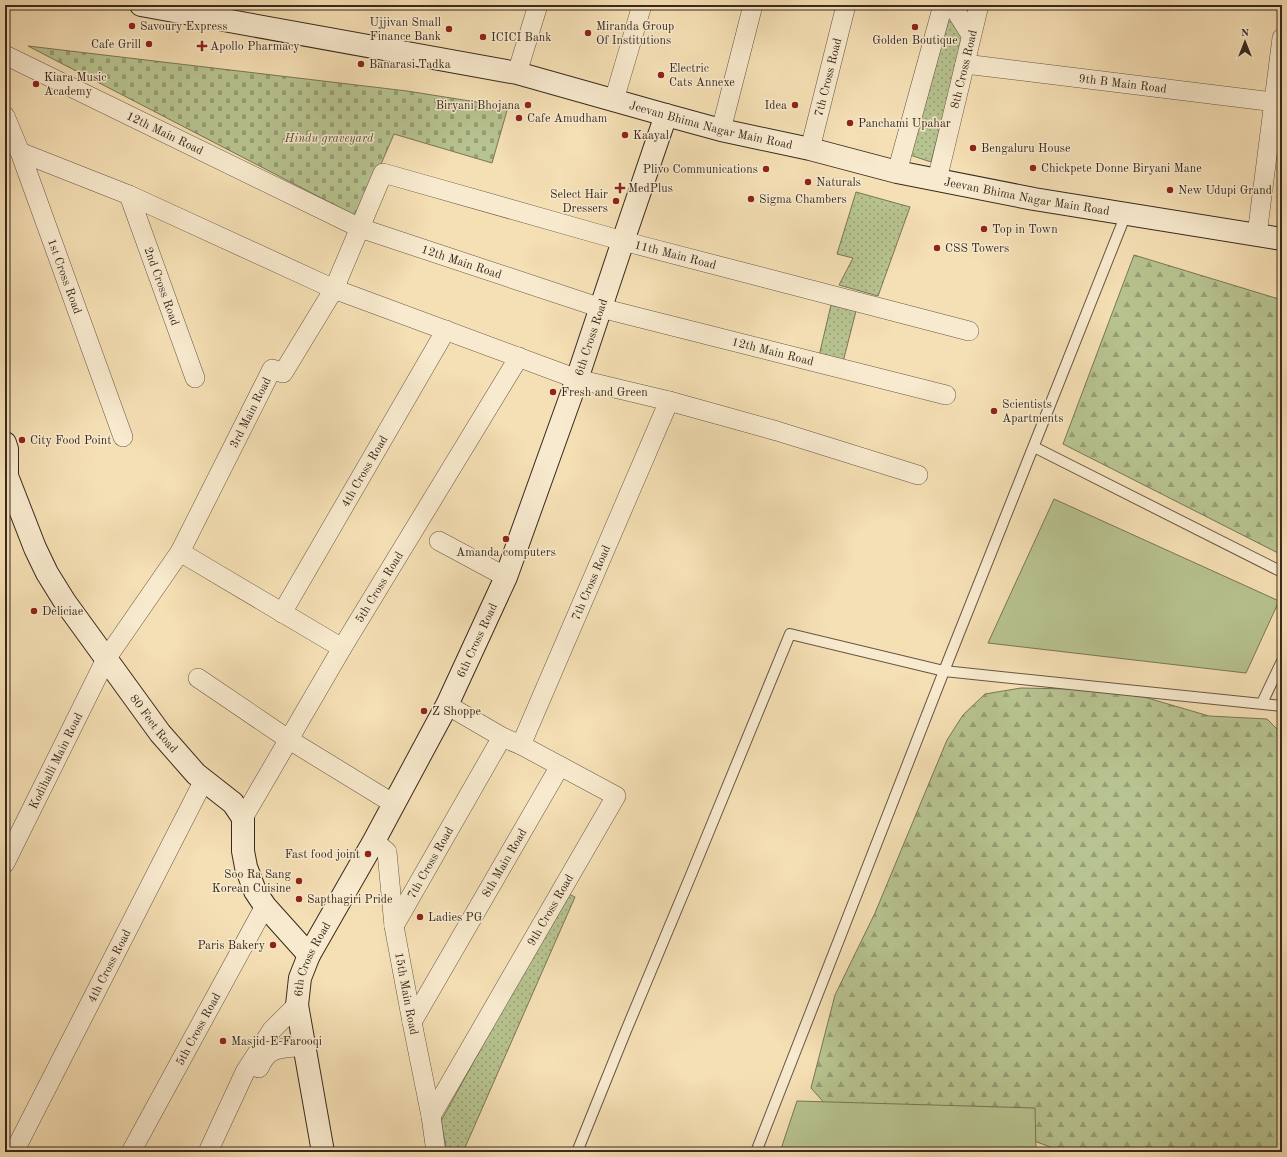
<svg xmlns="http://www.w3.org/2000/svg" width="1287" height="1157" viewBox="0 0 1287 1157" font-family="'Old Standard TT',serif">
  <defs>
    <pattern id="grass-dots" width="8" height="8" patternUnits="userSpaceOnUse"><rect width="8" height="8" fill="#b7c390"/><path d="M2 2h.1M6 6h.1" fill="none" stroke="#969e75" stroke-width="1.8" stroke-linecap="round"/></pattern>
    <pattern id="forest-firs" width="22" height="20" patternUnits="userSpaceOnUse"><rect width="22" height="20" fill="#b7c390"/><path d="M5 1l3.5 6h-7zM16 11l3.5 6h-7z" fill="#969e75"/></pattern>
    <pattern id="cemetery-stones" width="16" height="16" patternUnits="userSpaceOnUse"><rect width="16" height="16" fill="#b7c390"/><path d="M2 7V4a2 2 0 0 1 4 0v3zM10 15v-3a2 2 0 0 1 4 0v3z" fill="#969e75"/></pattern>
  </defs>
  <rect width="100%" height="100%" fill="#f5dfb4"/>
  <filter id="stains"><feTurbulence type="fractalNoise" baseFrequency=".005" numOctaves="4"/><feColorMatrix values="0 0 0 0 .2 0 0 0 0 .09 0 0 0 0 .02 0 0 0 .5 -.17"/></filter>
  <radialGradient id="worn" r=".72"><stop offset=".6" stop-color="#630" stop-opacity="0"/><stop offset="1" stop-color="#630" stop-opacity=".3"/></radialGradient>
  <g fill="url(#grass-dots)" stroke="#787657">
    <path d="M953 5H972L931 162 910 155Z"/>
    <path d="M856 192 910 207 878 296 839 285 853 258 837 254Z"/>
    <path d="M831 305 856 311 843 362 819 356Z"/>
    <path d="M567 893 575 897 463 1152H447L441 1121Z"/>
  </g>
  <g fill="url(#forest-firs)" stroke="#787657">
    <path d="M1134 255 1282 300V555L1063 444Z"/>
    <path d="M1021 688 1120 690 1209 716 1267 719 1282 734V779L1279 799 1282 801V1152H1064L1015 1134 835 1115 811 1088 835 995 875 913 947 740 963 715 985 694Z"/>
  </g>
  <path fill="url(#cemetery-stones)" stroke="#787657" d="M28 46 407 91 508 107 492 163 394 134 358 217Z"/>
  <g fill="#b7c390" stroke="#787657">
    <path d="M1054 499 1279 601 1246 673 988 643Z"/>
    <path d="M797 1101 1035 1108 1036 1152H780Z"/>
  </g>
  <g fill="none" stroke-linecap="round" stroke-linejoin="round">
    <defs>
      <g id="lane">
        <path d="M1034 447 1282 572"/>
        <path d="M1262 703 1282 661"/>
        <path d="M577 1152 625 1033 691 875 790 634 944 671 1282 706"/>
        <path d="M756 1152 944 671 1126 214"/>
      </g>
      <g id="street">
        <path d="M952 5 971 35"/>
        <path id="s1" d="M5 55 360 228 601 308 946 395"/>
        <path id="s2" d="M965 64 1282 103"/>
        <path d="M517 73 538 5"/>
        <path d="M614 100 642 5"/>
        <path id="s3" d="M5 116 20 152 123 437"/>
        <path d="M721 130 753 5"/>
        <path id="s4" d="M810 149 846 5"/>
        <path d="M20 152 129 195 334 289 577 379 669 401 777 431 918 475"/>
        <path d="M897 172 943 5"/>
        <path id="s5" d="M937 180 979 5"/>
        <path id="s6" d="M129 195 195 378"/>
        <path d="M1257 235 1282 38"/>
        <path d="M439 541 506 577"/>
        <path d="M180 552 342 648"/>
        <path id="s7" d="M282 613 446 330"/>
        <path d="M198 678 288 739 394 804"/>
        <path id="s8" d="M447 705 502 737 521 745 669 401"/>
        <path id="s9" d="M243 818 342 648 519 357"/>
        <path id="s10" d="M374 841 387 852 394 926 412 1022 431 1116 436 1152"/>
        <path id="s11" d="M5 863 106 659 180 552 272 369 283 373 334 289 383 173 623 241 969 331"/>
        <path id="s12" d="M394 926 502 737"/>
        <path id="s13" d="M412 1022 560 766"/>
        <path d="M259 1068C269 1045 282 1049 304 1046"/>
        <path id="s14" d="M431 1116 616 796 521 745"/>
        <path id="s15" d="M14 1152 204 780"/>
        <path id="s16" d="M131 1152 265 906"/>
        <path d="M208 1152 245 1072 272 1030 297 1005"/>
      </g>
      <g id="secondary">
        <path id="s17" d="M141 5 517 73 666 115 721 130 810 149 897 172 1034 199 1282 239"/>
        <path id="s18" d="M5 443 7 449V476L35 548 47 573 65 602 160 733 196 774 233 803 243 818V851L246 867 255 891 265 906 309 955"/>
        <path id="s19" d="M323 1152 297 1005 300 978 309 955 374 841 447 705 506 577 577 379 623 241 666 115"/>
      </g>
    </defs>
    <use href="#lane" stroke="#675644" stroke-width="12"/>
    <use href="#street" stroke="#675644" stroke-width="20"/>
    <use href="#secondary" stroke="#38291e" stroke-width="24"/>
    <use href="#lane" stroke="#f8eace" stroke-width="10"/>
    <use href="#street" stroke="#f8eace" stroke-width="19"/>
    <use href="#secondary" stroke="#f8eace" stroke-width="22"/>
  </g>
  <g fill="#8f2418" stroke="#f8eace" stroke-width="1.5">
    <circle cx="132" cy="26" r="4"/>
    <circle cx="915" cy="27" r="4"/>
    <circle cx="449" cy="29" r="4"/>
    <circle cx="588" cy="33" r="4"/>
    <circle cx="483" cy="37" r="4"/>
    <circle cx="149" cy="44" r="4"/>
    <path d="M200 40h4v4h4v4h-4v4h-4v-4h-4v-4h4z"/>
    <circle cx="361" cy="64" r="4"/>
    <circle cx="661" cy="75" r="4"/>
    <circle cx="36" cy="84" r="4"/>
    <circle cx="528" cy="105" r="4"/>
    <circle cx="795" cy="105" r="4"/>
    <circle cx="519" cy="118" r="4"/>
    <circle cx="850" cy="123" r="4"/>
    <circle cx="625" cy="135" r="4"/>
    <circle cx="973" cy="148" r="4"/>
    <circle cx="1033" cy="168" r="4"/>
    <circle cx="766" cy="169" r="4"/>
    <circle cx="808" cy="182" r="4"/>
    <path d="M618 182h4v4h4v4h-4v4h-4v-4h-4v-4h4z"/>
    <circle cx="1170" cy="190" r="4"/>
    <circle cx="751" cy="199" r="4"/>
    <circle cx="616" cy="201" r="4"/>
    <circle cx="984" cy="229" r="4"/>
    <circle cx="937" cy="248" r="4"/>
    <circle cx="553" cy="392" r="4"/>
    <circle cx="994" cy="411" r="4"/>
    <circle cx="22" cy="440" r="4"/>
    <circle cx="506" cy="539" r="4"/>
    <circle cx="34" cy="611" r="4"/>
    <circle cx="424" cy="711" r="4"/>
    <circle cx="368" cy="854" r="4"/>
    <circle cx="299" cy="881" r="4"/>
    <circle cx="299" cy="899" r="4"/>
    <circle cx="420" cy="917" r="4"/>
    <circle cx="273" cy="945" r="4"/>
    <circle cx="223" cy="1041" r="4"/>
  </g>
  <g text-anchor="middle" stroke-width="3" stroke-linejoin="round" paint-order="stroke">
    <g font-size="12" fill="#38291e" stroke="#f8eace" text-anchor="start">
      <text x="441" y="26" text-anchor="end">Ujjivan Small<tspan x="441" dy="14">Finance Bank</tspan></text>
      <text x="140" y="30">Savoury Express</text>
      <text x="596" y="30">Miranda Group<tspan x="596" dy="14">Of Institutions</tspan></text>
      <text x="491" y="41">ICICI Bank</text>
      <text x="915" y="44" text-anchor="middle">Golden Boutique</text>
      <text x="141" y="48" text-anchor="end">Cafe Grill</text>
      <text x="210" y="50">Apollo Pharmacy</text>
      <text x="369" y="68">Banarasi Tadka</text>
      <text x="669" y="72">Electric<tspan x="669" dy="14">Cats Annexe</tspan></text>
      <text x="44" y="81">Kiara Music<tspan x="44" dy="14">Academy</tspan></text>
      <text x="520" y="109" text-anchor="end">Biryani Bhojana</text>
      <text x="787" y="109" text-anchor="end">Idea</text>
      <text x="527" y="122">Cafe Amudham</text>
      <text x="858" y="127">Panchami Upahar</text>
      <text x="633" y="139">Kaayal</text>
      <text x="981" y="152">Bengaluru House</text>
      <text x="1041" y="172">Chickpete Donne Biryani Mane</text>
      <text x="758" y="173" text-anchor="end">Plivo Communications</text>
      <text x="816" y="186">Naturals</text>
      <text x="628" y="192">MedPlus</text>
      <text x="1178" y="194">New Udupi Grand</text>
      <text x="608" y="198" text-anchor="end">Select Hair<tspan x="608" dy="14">Dressers</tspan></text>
      <text x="759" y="203">Sigma Chambers</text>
      <text x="992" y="233">Top in Town</text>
      <text x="945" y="252">CSS Towers</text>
      <text x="561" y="396">Fresh and Green</text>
      <text x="1002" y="408">Scientists<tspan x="1002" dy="14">Apartments</tspan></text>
      <text x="30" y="444">City Food Point</text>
      <text x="506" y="556" text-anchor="middle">Amanda computers</text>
      <text x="42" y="615">Deliciae</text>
      <text x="432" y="715">Z Shoppe</text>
      <text x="360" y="858" text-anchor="end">Fast food joint</text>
      <text x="291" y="878" text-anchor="end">Soo Ra Sang<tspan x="291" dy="14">Korean Cuisine</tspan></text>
      <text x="307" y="903">Sapthagiri Pride</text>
      <text x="428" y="921">Ladies PG</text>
      <text x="265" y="949" text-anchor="end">Paris Bakery</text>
      <text x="231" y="1045">Masjid-E-Farooqi</text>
    </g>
    <g font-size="12" fill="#38291e" stroke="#f8eace">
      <text dy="4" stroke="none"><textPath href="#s5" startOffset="114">8th Cross Road</textPath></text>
      <text dy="4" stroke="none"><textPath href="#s4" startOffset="74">7th Cross Road</textPath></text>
      <text dy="4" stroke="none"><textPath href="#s2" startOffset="159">9th B Main Road</textPath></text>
      <text dy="4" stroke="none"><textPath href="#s17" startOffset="583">Jeevan Bhima Nagar Main Road</textPath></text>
      <text dy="4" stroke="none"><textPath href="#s1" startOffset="178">12th Main Road</textPath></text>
      <text dy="4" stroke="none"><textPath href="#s17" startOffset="907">Jeevan Bhima Nagar Main Road</textPath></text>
      <text dy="4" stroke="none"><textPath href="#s11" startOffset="1102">11th Main Road</textPath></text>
      <text dy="4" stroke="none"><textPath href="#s1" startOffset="502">12th Main Road</textPath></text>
      <text dy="4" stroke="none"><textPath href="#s3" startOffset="171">1st Cross Road</textPath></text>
      <text dy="4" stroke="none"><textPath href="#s6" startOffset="97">2nd Cross Road</textPath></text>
      <text dy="4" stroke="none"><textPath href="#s19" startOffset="882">6th Cross Road</textPath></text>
      <text dy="4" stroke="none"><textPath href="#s1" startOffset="826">12th Main Road</textPath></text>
      <text dy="4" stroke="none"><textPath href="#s11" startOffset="514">3rd Main Road</textPath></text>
      <text dy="4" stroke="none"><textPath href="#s7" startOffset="164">4th Cross Road</textPath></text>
      <text dy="4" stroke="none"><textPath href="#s8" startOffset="261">7th Cross Road</textPath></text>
      <text dy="4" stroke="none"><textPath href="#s9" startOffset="268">5th Cross Road</textPath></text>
      <text dy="4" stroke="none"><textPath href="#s19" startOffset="558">6th Cross Road</textPath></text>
      <text dy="4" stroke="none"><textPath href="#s18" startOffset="323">80 Feet Road</textPath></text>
      <text dy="4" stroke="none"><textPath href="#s11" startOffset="114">Kodihalli Main Road</textPath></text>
      <text dy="4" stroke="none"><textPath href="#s12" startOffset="73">7th Cross Road</textPath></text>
      <text dy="4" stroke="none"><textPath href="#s13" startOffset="184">8th Main Road</textPath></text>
      <text dy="4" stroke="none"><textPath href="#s14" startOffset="238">9th Cross Road</textPath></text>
      <text dy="4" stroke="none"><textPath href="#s19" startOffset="198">6th Cross Road</textPath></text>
      <text dy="4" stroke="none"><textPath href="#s15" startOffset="209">4th Cross Road</textPath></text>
      <text dy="4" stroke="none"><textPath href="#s10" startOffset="160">15th Main Road</textPath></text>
      <text dy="4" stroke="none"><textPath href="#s16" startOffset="140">5th Cross Road</textPath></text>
    </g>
    <g font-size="12" font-style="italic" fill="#58503a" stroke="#f8eace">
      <text x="329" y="142">Hindu graveyard</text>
    </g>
  </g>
  <rect width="1287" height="1157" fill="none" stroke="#f5dfb4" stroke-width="20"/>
  <rect x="6" y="6" width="1275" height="1145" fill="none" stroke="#38291e" stroke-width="2"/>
  <rect x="10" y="10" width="1267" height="1137" fill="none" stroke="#38291e"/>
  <g transform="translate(1245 42)" stroke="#f8eace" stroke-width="3" paint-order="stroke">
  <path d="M0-3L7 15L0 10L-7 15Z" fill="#38291e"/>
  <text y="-6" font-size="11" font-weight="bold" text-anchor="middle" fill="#38291e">N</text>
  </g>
  <rect width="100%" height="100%" filter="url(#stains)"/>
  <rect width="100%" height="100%" fill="url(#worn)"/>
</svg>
